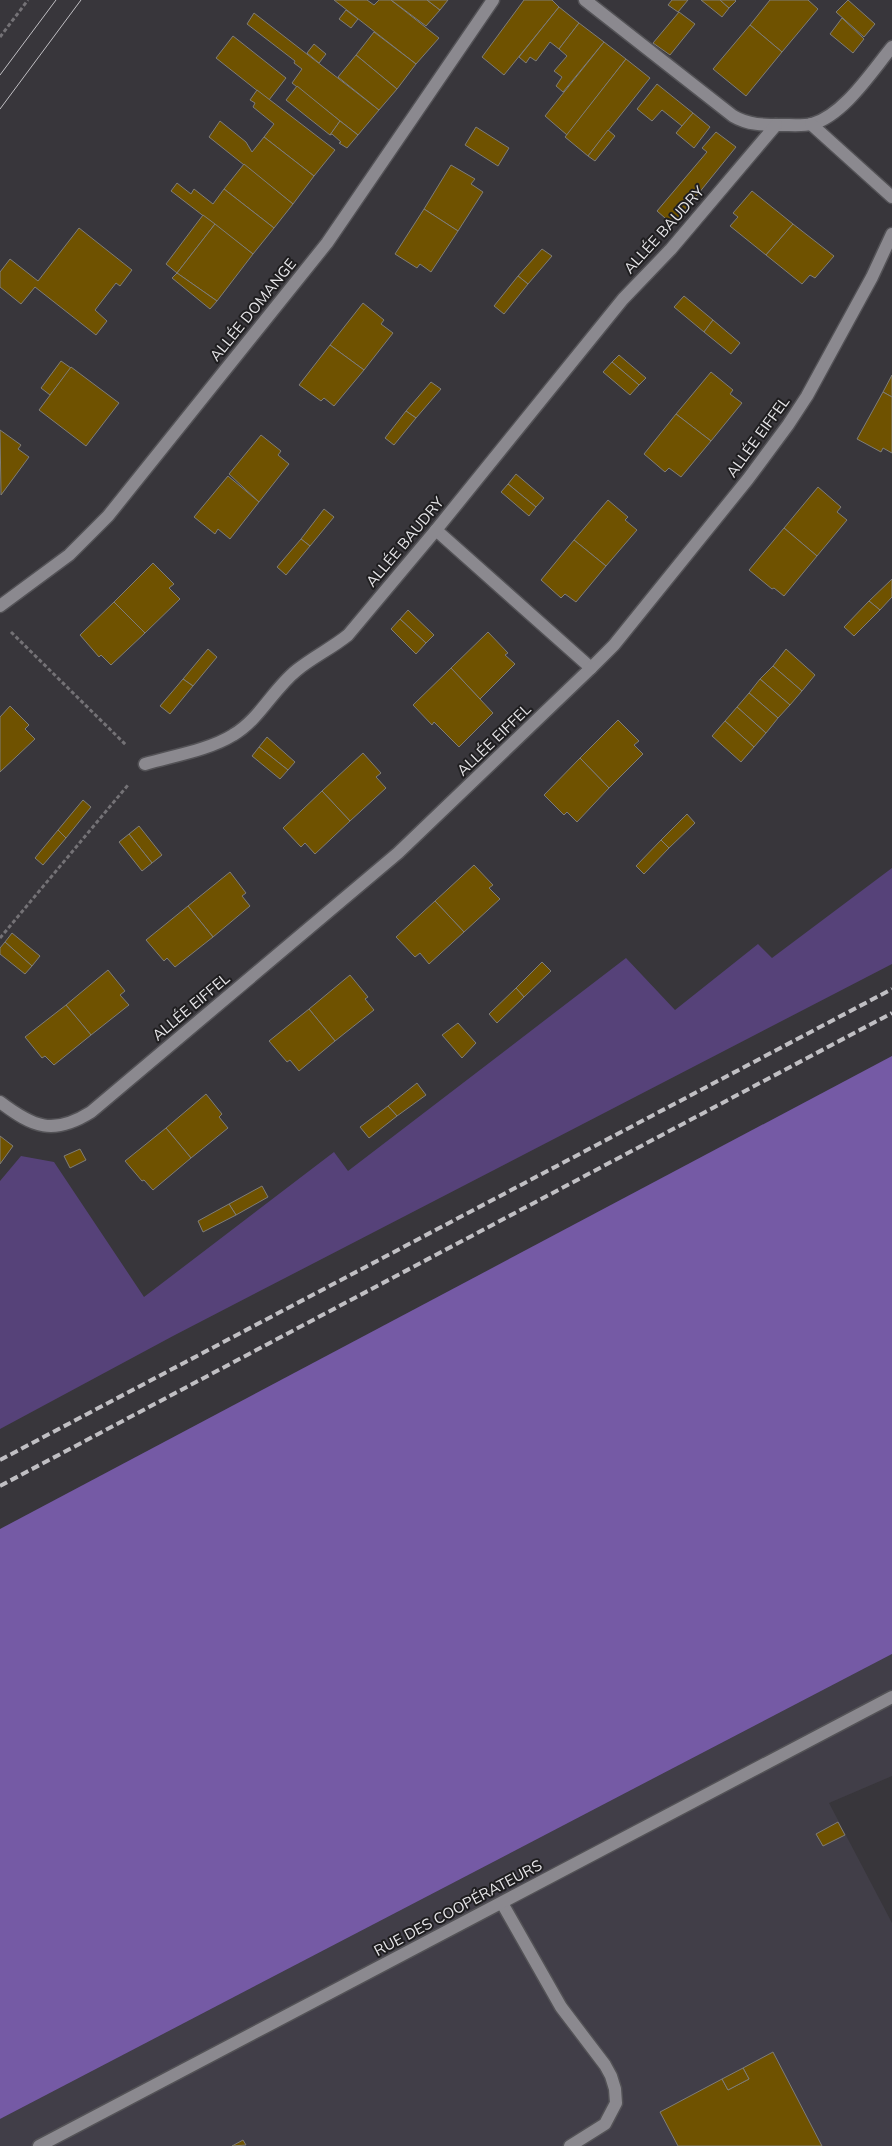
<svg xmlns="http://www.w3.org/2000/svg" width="892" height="2146" viewBox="0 0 892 2146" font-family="Mulish,sans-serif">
  <rect width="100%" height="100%" fill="#38363b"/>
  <path fill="#413e48" d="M892 1654V1776L829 1803 892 1923V2146H0V2119Z"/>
  <path fill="#564279" d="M892 868V964L173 1336 0 1429V1181L21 1156 54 1162 144 1297 334 1152 348 1171 626 958 675 1010 758 944 772 958Z"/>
  <path fill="#755aa5" d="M892 1056V1654L0 2119V1529Z"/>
  <g fill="#6f5200" stroke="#7f7d78">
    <path d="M334 0H367L374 5 379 0H391L439 38 416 64Z"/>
    <path d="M391 0H427L440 10 426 26Z"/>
    <path d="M427 0H448L440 10Z"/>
    <path d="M524 0H552L559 7 504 75 482 57Z"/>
    <path d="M672 0H688L678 12 668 5Z"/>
    <path d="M701 0H720L729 8 722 17Z"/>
    <path d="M720 0H735L736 1 729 8Z"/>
    <path d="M770 0H808L818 9 782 52 750 25Z"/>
    <path d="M848 0 875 24 864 37 836 12Z"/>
    <path d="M559 7 579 23 559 49 550 42 536 61 530 57 526 63 519 57Z"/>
    <path d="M346 10 358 19 351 28 339 19Z"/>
    <path d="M679 12 695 24 670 55 653 43Z"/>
    <path d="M254 13 379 110 358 135 292 83 302 69 294 63 295 61 247 24Z"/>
    <path d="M842 18 864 39 853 53 830 34Z"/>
    <path d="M579 23 604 42 563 92 556 86 562 77 554 71 567 56 559 49Z"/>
    <path d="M750 25 782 52 746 96 713 69Z"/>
    <path d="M374 32 416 64 397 89 356 55Z"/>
    <path d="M233 36 286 78 269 100 216 58Z"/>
    <path d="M604 42 626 59 567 135 545 116Z"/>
    <path d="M314 44 326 54 319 63 307 53Z"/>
    <path d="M356 55 397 89 379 110 338 77Z"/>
    <path d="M626 59 650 78 588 156 565 137Z"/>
    <path d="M657 84 693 113 682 126 662 110 652 121 637 109Z"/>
    <path d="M297 86 340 121 330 135 286 100Z"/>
    <path d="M257 90 335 150 314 176 264 137 274 124 253 107 255 103 250 100Z"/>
    <path d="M693 113 710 127 694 148 676 133Z"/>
    <path d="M220 121 246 142 252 152 264 137 314 176 293 204 209 137Z"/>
    <path d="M340 121 358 135 347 148 339 143 341 142 332 134 330 135Z"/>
    <path d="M476 127 509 148 498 166 465 145Z"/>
    <path d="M608 130 615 136 595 161 588 156Z"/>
    <path d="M716 132 736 147 673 225 657 211 707 152 702 148Z"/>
    <path d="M244 164 293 204 274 228 224 189Z"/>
    <path d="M451 165 475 179 471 184 483 192 458 231 424 209Z"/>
    <path d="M177 183 191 194 194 189 213 204 224 189 274 228 253 254 171 191Z"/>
    <path d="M752 191 793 224 766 255 730 226 738 217 733 213Z"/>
    <path d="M424 209 458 231 431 272 420 264 417 268 395 254Z"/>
    <path d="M203 215 215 224 177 273 166 264Z"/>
    <path d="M215 224 253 254 217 301 177 273Z"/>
    <path d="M793 224 834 256 815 278 810 275 802 284 766 255Z"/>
    <path d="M79 228 132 270 120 286 116 283 95 310 107 321 96 335 35 287 21 304 0 287V272L10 259 38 281Z"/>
    <path d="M542 249 552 256 528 284 518 276Z"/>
    <path d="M177 273 217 301 210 309 172 278Z"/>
    <path d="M518 276 528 284 504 314 494 306Z"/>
    <path d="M684 296 713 320 704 332 674 307Z"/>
    <path d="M363 303 384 320 381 324 393 333 364 370 330 345Z"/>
    <path d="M713 320 740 343 731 354 704 332Z"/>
    <path d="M330 345 364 370 334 406 324 398 321 401 299 385Z"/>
    <path d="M619 355 646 378 639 385 612 362Z"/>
    <path d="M61 361 71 368 50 395 41 388Z"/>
    <path d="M612 362 639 385 630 395 603 372Z"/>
    <path d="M71 367 119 403 86 446 39 410Z"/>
    <path d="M711 372 733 390 730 394 742 403 711 441 676 414Z"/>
    <path d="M892 375V397L883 392Z"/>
    <path d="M431 382 441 389 416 418 406 411Z"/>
    <path d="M883 392 892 397V453L883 448 881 452 857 439Z"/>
    <path d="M406 411 416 418 394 445 385 438Z"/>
    <path d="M676 414 711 441 681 477 669 468 665 472 644 454Z"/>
    <path d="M0 430 21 445 18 449 29 457 1 495Z"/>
    <path d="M261 435 281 451 278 455 289 464 259 502 229 474Z"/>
    <path d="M516 474 544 498 536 507 508 484Z"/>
    <path d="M228 476 259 502 230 539 218 529 215 534 194 517Z"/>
    <path d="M508 484 536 507 529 516 501 492Z"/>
    <path d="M818 487 841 507 837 512 847 520 817 556 784 528Z"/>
    <path d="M608 500 628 517 625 520 637 530 606 566 574 540Z"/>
    <path d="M324 509 334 517 310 546 301 539Z"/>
    <path d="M784 528 817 556 784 596 774 588 772 589 749 570Z"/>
    <path d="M301 539 310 546 286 575 277 567Z"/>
    <path d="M574 540 606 566 576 602 565 594 561 598 541 580Z"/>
    <path d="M153 563 174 584 169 588 180 599 145 633 114 602Z"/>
    <path d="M892 579V597L880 610 869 601Z"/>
    <path d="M869 601 880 610 854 636 844 627Z"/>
    <path d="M114 602 145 633 111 665 101 655 99 657 80 635Z"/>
    <path d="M408 610 434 635 426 643 400 619Z"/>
    <path d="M400 619 426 643 416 654 391 629Z"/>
    <path d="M488 632 508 653 505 655 515 664 480 699 451 668Z"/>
    <path d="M208 649 217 657 193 686 183 679Z"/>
    <path d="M786 649 815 675 802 691 773 666Z"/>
    <path d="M773 666 802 691 790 705 760 679Z"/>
    <path d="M451 668 493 713 459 747 434 722 432 725 413 705Z"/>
    <path d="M183 679 193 686 170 714 160 706Z"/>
    <path d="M760 679 790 705 778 718 749 693Z"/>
    <path d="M749 693 778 718 766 733 737 707Z"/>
    <path d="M10 706 29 725 25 729 35 739 0 772V717Z"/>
    <path d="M737 707 766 733 754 747 725 721Z"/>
    <path d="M618 720 639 741 634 745 643 754 609 788 580 758Z"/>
    <path d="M725 721 754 747 741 762 712 736Z"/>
    <path d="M267 737 295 762 288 770 259 747Z"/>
    <path d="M259 747 288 770 280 779 252 756Z"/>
    <path d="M363 753 381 773 376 777 386 788 350 821 322 791Z"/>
    <path d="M580 758 609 788 577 822 567 812 564 815 544 795Z"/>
    <path d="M322 791 350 821 315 854 305 843 301 847 283 828Z"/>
    <path d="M83 800 91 807 66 838 58 830Z"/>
    <path d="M687 814 695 823 669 848 661 840Z"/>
    <path d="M139 826 162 855 152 863 129 834Z"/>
    <path d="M58 830 66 838 43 865 35 858Z"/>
    <path d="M129 834 152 863 142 871 119 842Z"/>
    <path d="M661 840 669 848 644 874 636 866Z"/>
    <path d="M474 865 493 885 489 888 500 899 464 932 435 901Z"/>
    <path d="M230 872 246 893 242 896 250 906 213 937 188 906Z"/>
    <path d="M435 901 464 932 429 964 420 953 415 957 396 937Z"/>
    <path d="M188 906 213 937 175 967 167 958 164 961 146 940Z"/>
    <path d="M12 933 40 956 32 966 5 942Z"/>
    <path d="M5 942 32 966 25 974 0 954V948Z"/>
    <path d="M542 962 551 971 524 997 516 988Z"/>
    <path d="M108 970 125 991 120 995 129 1005 91 1035 66 1005Z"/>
    <path d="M350 975 368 997 365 999 374 1010 335 1041 309 1009Z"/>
    <path d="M516 988 524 997 497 1023 489 1014Z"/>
    <path d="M66 1005 91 1035 54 1065 45 1056 42 1058 25 1037Z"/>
    <path d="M309 1009 335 1041 299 1071 290 1060 287 1062 269 1041Z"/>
    <path d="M458 1023 476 1043 462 1058 442 1035Z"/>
    <path d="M417 1083 426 1095 397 1116 388 1106Z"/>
    <path d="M206 1094 222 1114 219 1117 228 1128 191 1158 166 1128Z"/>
    <path d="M388 1106 397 1116 369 1138 360 1127Z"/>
    <path d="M166 1128 191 1158 153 1190 144 1180 142 1181 125 1161Z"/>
    <path d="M0 1136 13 1146 0 1164Z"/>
    <path d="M80 1149 86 1160 70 1168 64 1156Z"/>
    <path d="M262 1186 268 1197 236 1215 229 1204Z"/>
    <path d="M229 1204 236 1215 203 1232 198 1221Z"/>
    <path d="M838 1822 845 1835 823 1846 816 1834Z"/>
    <path d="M773 2052 822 2146H678L660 2112 722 2079 728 2090 749 2079 743 2068Z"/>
    <path d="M743 2068 749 2079 728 2090 722 2079Z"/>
    <path d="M243 2140 246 2145 232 2146Z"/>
  </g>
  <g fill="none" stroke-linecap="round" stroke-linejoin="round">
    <defs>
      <path id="service" d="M502 1903 561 2007 605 2065 611 2076 615 2089 616 2103 605 2124 570 2146"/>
      <g id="minor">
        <path d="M585 0 733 116C748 125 764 125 782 125 791 125 803 126 812 124 844 115 872 71 892 47"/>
        <path d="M811 124 892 197"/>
        <path d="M436 530 591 668"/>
        <path d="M0 606 69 555 108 516 327 243 493 0"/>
        <path d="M145 764C172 756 209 750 233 735 260 719 273 689 297 670 313 657 332 648 348 635L436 530 623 299 671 249 776 125"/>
        <path d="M0 1102C33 1127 53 1136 91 1112L398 853 591 668 614 645 748 479 788 425 807 396 872 277 892 234"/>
        <path d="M39 2146 892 1697"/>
      </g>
    </defs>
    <use href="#service" stroke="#535256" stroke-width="15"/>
    <use href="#minor" stroke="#535256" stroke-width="15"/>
    <g stroke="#747276" stroke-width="3" stroke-dasharray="4 2.5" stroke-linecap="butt">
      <path d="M0 37 28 0"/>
      <path d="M11 632 126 745"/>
      <path d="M0 938 128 785"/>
    </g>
    <use href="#service" stroke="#8b898f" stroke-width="12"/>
    <use href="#minor" stroke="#8b898f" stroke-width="12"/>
    <g stroke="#c0bfc3" stroke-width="1">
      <path d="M0 75 56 0"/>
      <path d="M0 109 81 0"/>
    </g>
    <g stroke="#c0bfc3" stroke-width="4" stroke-dasharray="8 4" stroke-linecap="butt">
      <path d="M0 1460 892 989"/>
      <path d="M0 1486 892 1013"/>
    </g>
  </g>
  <g text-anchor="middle" stroke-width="4" stroke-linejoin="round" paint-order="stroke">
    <g font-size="15" fill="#e7e6e9" stroke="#1f1e20">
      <text transform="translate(664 230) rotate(-48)" y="5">ALLÉE BAUDRY</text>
      <text transform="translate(253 310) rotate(-51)" y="5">ALLÉE DOMANGE</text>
      <text transform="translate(758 437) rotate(-54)" y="5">ALLÉE EIFFEL</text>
      <text transform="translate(405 542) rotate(-50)" y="5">ALLÉE BAUDRY</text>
      <text transform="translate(494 740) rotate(-44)" y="5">ALLÉE EIFFEL</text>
      <text transform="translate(191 1007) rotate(-40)" y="5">ALLÉE EIFFEL</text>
      <text transform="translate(458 1908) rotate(-28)" y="5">RUE DES COOPÉRATEURS</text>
    </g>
  </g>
</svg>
